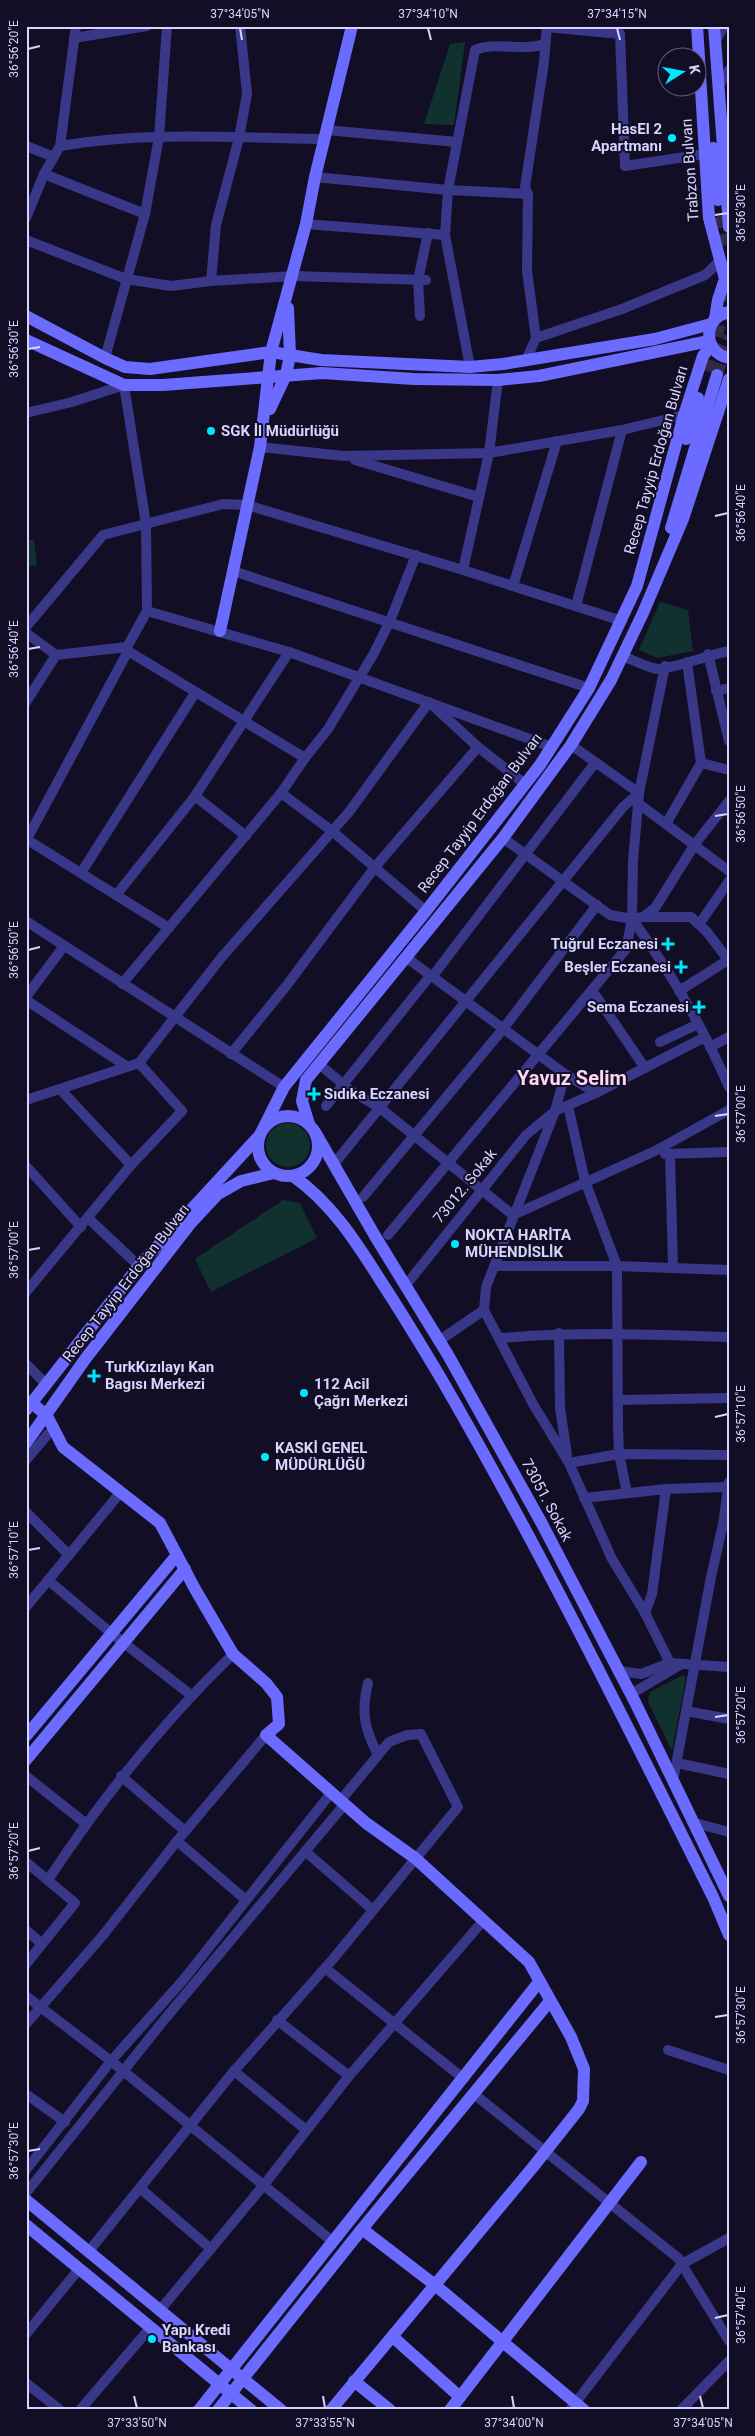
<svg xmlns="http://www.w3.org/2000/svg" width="755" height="2436" viewBox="0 0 755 2436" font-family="Roboto,sans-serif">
  <rect width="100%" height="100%" fill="#120e26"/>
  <g fill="#11312f">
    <path d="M465 42 454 125 424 124 450 44Z"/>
    <path d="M26 540H34L37 565 26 567Z"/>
    <path d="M660 602 688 610 693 651 657 658 639 650Z"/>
    <circle cx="288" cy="1145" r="22"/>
    <path d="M283 1200 300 1203 317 1238 211 1292 195 1259Z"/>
    <path d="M683 1675 686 1677 672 1751 648 1702 650 1692Z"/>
  </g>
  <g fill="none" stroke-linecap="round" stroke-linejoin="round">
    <g stroke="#302c47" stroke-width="12" stroke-dasharray="12 6" stroke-linecap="butt">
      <path d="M720 216 729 251"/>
      <path d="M706 371 729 295"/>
      <path d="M717 375 729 336"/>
    </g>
    <g stroke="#393787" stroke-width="10">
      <path d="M547 27 620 34 625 166 705 154"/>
      <path d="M74 38 147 26"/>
      <path d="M715 42 724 26"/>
      <path d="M718 87 729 70"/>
      <path d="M326 130 457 142"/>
      <path d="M26 146 54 157"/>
      <path d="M60 146C147 131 236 138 324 139"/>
      <path d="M44 174 145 214"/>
      <path d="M315 177 448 190 528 194"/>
      <path d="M26 218 44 174 60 146 76 26"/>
      <path d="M306 224 445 235"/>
      <path d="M26 240 126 279 171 286 211 281 294 276 426 280"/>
      <path d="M211 281 216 225 239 138 247 94 240 26"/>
      <path d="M420 316 418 280 428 233"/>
      <path d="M536 338 622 309 705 275 721 260"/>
      <path d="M105 358 145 214 159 137 167 26"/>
      <path d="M526 360 536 338 527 271 528 194 525 187 544 62 547 26"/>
      <path d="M470 367 445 235 448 190 475 50C497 41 523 52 545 44"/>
      <path d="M26 413 72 402 124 385 146 524 147 611 127 647 128 651 27 839"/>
      <path d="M260 447 344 456 489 453 622 430 684 415"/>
      <path d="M355 460 479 497"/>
      <path d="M463 570 489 453 498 380"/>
      <path d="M233 571 589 688"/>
      <path d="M513 586 557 441"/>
      <path d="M576 606 622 430"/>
      <path d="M147 611 289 652 552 747"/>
      <path d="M26 627 103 535 223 504 247 505 463 570 622 621"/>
      <path d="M26 633 56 655"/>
      <path d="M128 651 305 758"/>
      <path d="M708 654 729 741"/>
      <path d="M623 656C633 660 646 667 657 669 669 670 712 654 729 651"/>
      <path d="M716 691 729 688"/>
      <path d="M26 702 56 655 127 647"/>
      <path d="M701 763 729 770"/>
      <path d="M281 793 332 831 426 911"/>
      <path d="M195 796 246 836"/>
      <path d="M639 804 729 871"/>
      <path d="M666 824 701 763 687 662"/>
      <path d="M503 838 610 915 632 919 643 917 655 908 695 844 729 801"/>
      <path d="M26 839 169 928"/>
      <path d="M81 873 195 693"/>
      <path d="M117 894 195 796 289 652"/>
      <path d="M643 917H691L707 932 729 961"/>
      <path d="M632 919C670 971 703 1027 729 1087"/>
      <path d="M26 921 284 1087"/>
      <path d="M700 923 729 881"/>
      <path d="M407 958 565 1074 596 1093"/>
      <path d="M432 977 595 763"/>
      <path d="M122 984 281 793 305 758 328 729 373 655 390 621 416 555"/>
      <path d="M592 990 645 1068"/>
      <path d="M679 991 728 960"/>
      <path d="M26 997 64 946"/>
      <path d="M26 1000 126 1066"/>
      <path d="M660 1042 698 1024"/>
      <path d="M710 1047 729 1037"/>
      <path d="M231 1054 287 985 375 867 478 747"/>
      <path d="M319 1064 351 1091 380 1108 513 1215 655 1151 729 1110"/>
      <path d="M565 1074 555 1111 486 1287 484 1310 533 1404 569 1463 612 1559 645 1613 670 1663"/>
      <path d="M60 1089 131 1165"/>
      <path d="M26 1100 139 1063 221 958 349 812 429 702 478 747 525 784"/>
      <path d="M326 1106 430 976"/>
      <path d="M568 1106 585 1181 617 1266 618 1426 619 1454 627 1493"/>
      <path d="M665 1154 729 1152"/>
      <path d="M670 1156 673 1266"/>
      <path d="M334 1164 623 807 639 793 571 745"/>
      <path d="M26 1166 81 1227"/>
      <path d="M363 1197 503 1029 597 905"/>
      <path d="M88 1218 139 1266"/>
      <path d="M388 1235 626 949 632 919 633 861 639 793 665 666"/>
      <path d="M494 1266H617L729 1270"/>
      <path d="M406 1285 526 1135 555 1111 596 1093 705 1037"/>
      <path d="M26 1292 131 1165 182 1111 139 1063"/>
      <path d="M559 1333 560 1408 567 1455"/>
      <path d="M500 1338C576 1332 652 1334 729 1337"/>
      <path d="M440 1340 484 1310"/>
      <path d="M26 1364 46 1384"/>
      <path d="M619 1400 729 1398"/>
      <path d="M26 1460 48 1434"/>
      <path d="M569 1463 619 1454 729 1455"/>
      <path d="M584 1498 666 1489 729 1487"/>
      <path d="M26 1512 69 1555"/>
      <path d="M48 1580 111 1633 191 1695"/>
      <path d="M26 1607 120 1493"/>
      <path d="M645 1613 652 1594 666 1489"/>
      <path d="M619 1671 641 1674 670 1663 729 1667"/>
      <path d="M368 1683C361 1712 364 1728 378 1755"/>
      <path d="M631 1694 680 1665"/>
      <path d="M686 1711 729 1719"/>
      <path d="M677 1763 729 1774"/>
      <path d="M26 1776 85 1823"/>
      <path d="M121 1776 185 1831"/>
      <path d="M673 1781 711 1577 723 1524 729 1482"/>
      <path d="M695 1823 729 1832"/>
      <path d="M177 1841 246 1900"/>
      <path d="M306 1852 373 1910"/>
      <path d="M26 1862 75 1903 26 1964"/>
      <path d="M48 1880C102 1798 162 1723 233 1654"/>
      <path d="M26 1930 42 1944"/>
      <path d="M325 1968 464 2079"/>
      <path d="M26 1996 111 2061 332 2241"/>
      <path d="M277 2020 349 2076"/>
      <path d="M26 2024 104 1934 177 1841 266 1735"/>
      <path d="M668 2050 729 2070"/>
      <path d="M234 2071 305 2129"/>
      <path d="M26 2094 65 2122"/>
      <path d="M474 2094 678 2258 729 2341"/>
      <path d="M26 2170 111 2061 184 1979 331 1793"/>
      <path d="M141 2189 211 2249"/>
      <path d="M26 2193 164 2020 344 1805"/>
      <path d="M89 2251 234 2071 333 1959 458 1807 421 1734 407 1735 389 1742 340 1801"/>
      <path d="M160 2310 263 2186 349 2076 483 1921"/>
      <path d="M26 2334 79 2269"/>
      <path d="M26 2383 60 2410"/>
      <path d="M80 2410 150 2328"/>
      <path d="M570 2410 682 2264 729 2238"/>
      <path d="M681 2410 729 2361"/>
    </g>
    <g stroke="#6c6bff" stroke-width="12">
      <path d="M697 26 709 218 725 279 718 300 715 319"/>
      <path d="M714 26 729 227"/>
      <path d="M713 148 718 200"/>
      <path d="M729 312C702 317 703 353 729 358"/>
      <path d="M26 316 105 358 125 367 150 369 271 352 321 360 470 367 503 364 655 339 711 324"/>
      <path d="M26 340 124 385H163L322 373 414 379 498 380 539 376 709 341"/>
      <path d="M270 409 286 375 290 355 288 308"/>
      <path d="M686 439 698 398"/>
      <path d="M671 528 717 375"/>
      <path d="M220 631 260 447 271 352 306 224 315 177 352 26"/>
      <circle cx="288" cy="1146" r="30"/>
      <path d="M309 1124 302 1101 306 1080 503 838 571 745 611 680 643 613 683 519 729 379"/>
      <path d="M264 1127 284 1087 426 911 540 765 589 688 637 586 684 415 703 356 711 345"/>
      <path d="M315 1132 375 1236 448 1355 541 1522 635 1702 729 1896"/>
      <path d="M293 1176C333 1204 358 1245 384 1286 403 1315 421 1345 439 1375 538 1545 625 1721 713 1897L729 1935"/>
      <path d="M32 1403 47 1416 63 1447 160 1523 195 1589 233 1654 266 1683 277 1697 279 1724 266 1735 366 1823 415 1858 529 1962 571 2037 584 2069 583 2101 579 2109 533 2167 331 2410"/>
      <path d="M26 1410 139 1266 260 1135"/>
      <path d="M26 1443 86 1358 190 1224 218 1194 241 1181 274 1173"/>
      <path d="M26 1736 177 1555"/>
      <path d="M26 1760 185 1569"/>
      <path d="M26 2200 281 2410"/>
      <path d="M26 2225 251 2410"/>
      <path d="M362 2229 435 2285 584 2410"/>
      <path d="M393 2337 460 2397"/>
      <path d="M354 2381 390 2410"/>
      <path d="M199 2410 539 1982"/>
      <path d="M218 2410 362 2229 550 2001"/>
      <path d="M450 2410 641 2162"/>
    </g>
  </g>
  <path fill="none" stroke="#d8d4ff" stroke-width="2" d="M240 28 242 40M428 28 431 40M617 28 620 40M28 49 40 46M715 215 728 213M28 349 40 347M715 516 728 513M28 649 40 647M715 816 728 814M28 950 40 947M715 1116 728 1114M28 1250 40 1248M715 1417 728 1414M28 1550 40 1548M715 1717 728 1715M28 1851 40 1848M715 2017 728 2015M28 2151 40 2149M715 2318 728 2315M134 2396 137 2408M323 2396 325 2408M512 2396 514 2408M700 2396 703 2408"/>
  <g fill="#00e8ff" stroke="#120e26" stroke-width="2">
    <circle cx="672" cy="138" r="5"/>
    <circle cx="211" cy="431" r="5"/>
    <path d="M665.5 936.5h5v5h5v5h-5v5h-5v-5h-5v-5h5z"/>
    <path d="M678.5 959.5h5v5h5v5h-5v5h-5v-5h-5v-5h5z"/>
    <path d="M696.5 999.5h5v5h5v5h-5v5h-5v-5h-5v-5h5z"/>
    <path d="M311.5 1086.5h5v5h5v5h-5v5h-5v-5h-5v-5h5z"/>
    <circle cx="455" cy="1244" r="5"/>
    <path d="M91.5 1368.5h5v5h5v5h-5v5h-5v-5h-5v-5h5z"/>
    <circle cx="304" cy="1393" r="5"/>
    <circle cx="265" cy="1457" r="5"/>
    <circle cx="152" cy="2339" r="5"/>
  </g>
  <g text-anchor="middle" stroke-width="4" stroke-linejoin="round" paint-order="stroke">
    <g font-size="15" font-weight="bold" fill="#d8d4ff" stroke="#120e26" text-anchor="start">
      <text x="662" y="134" text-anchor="end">HasEl 2<tspan x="662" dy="17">Apartmanı</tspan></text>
      <text x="221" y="436">SGK İl Müdürlüğü</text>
      <text x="658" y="949" text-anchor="end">Tuğrul Eczanesi</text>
      <text x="671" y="972" text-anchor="end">Beşler Eczanesi</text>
      <text x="689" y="1012" text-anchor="end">Sema Eczanesi</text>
      <text x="324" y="1099">Sıdıka Eczanesi</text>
      <text x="465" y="1240">NOKTA HARİTA<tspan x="465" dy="17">MÜHENDİSLİK</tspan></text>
      <text x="105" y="1372">TurkKızılayı Kan<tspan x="105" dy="17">Bagısı Merkezi</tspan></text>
      <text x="314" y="1389">112 Acil<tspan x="314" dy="17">Çağrı Merkezi</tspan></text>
      <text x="275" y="1453">KASKİ GENEL<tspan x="275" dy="17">MÜDÜRLÜĞÜ</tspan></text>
      <text x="162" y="2335">Yapı Kredi<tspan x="162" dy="17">Bankası</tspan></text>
    </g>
    <g font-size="15" fill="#d8d4ff" stroke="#120e26">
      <text transform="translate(690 170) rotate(-94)" y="5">Trabzon Bulvarı</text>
      <text transform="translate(656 460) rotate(-74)" y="5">Recep Tayyip Erdoğan Bulvarı</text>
      <text transform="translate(480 813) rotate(-53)" y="5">Recep Tayyip Erdoğan Bulvarı</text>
      <text transform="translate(465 1186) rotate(-51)" y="5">73012. Sokak</text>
      <text transform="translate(126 1283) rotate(-52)" y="5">Recep Tayyip Erdoğan Bulvarı</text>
      <text transform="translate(547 1500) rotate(62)" y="5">73051. Sokak</text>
    </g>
    <g font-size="20" font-weight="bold" fill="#ffd6f0" stroke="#120e26">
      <text x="572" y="1085">Yavuz Selim</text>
    </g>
  </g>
  <rect width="755" height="2436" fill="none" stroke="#120e26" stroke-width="55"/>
  <g transform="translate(682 72) rotate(79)"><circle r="24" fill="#120e26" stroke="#615d7d"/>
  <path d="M0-4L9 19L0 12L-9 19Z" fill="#00e8ff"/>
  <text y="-8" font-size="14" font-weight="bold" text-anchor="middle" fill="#d8d4ff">K</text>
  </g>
  <rect x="28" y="28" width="700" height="2380" fill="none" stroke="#d8d4ff" stroke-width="2"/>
  <g font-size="12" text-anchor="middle" fill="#d8d4ff">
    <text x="240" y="18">37°34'05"N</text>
    <text x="428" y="18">37°34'10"N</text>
    <text x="617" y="18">37°34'15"N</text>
    <text transform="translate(14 49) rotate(-90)" y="4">36°56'20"E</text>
    <text transform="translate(741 213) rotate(-90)" y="4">36°56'30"E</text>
    <text transform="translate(14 349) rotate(-90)" y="4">36°56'30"E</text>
    <text transform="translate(741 513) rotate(-90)" y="4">36°56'40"E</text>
    <text transform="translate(14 649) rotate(-90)" y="4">36°56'40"E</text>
    <text transform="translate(741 814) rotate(-90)" y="4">36°56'50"E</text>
    <text transform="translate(14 950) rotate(-90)" y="4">36°56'50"E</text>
    <text transform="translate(741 1114) rotate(-90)" y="4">36°57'00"E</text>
    <text transform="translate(14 1250) rotate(-90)" y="4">36°57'00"E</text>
    <text transform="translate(741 1414) rotate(-90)" y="4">36°57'10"E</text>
    <text transform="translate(14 1550) rotate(-90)" y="4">36°57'10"E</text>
    <text transform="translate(741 1715) rotate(-90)" y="4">36°57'20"E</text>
    <text transform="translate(14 1851) rotate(-90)" y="4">36°57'20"E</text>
    <text transform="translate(741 2015) rotate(-90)" y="4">36°57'30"E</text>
    <text transform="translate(14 2151) rotate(-90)" y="4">36°57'30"E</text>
    <text transform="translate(741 2315) rotate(-90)" y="4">36°57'40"E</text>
    <text x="137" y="2427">37°33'50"N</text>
    <text x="325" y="2427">37°33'55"N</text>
    <text x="514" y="2427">37°34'00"N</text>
    <text x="703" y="2427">37°34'05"N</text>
  </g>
</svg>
